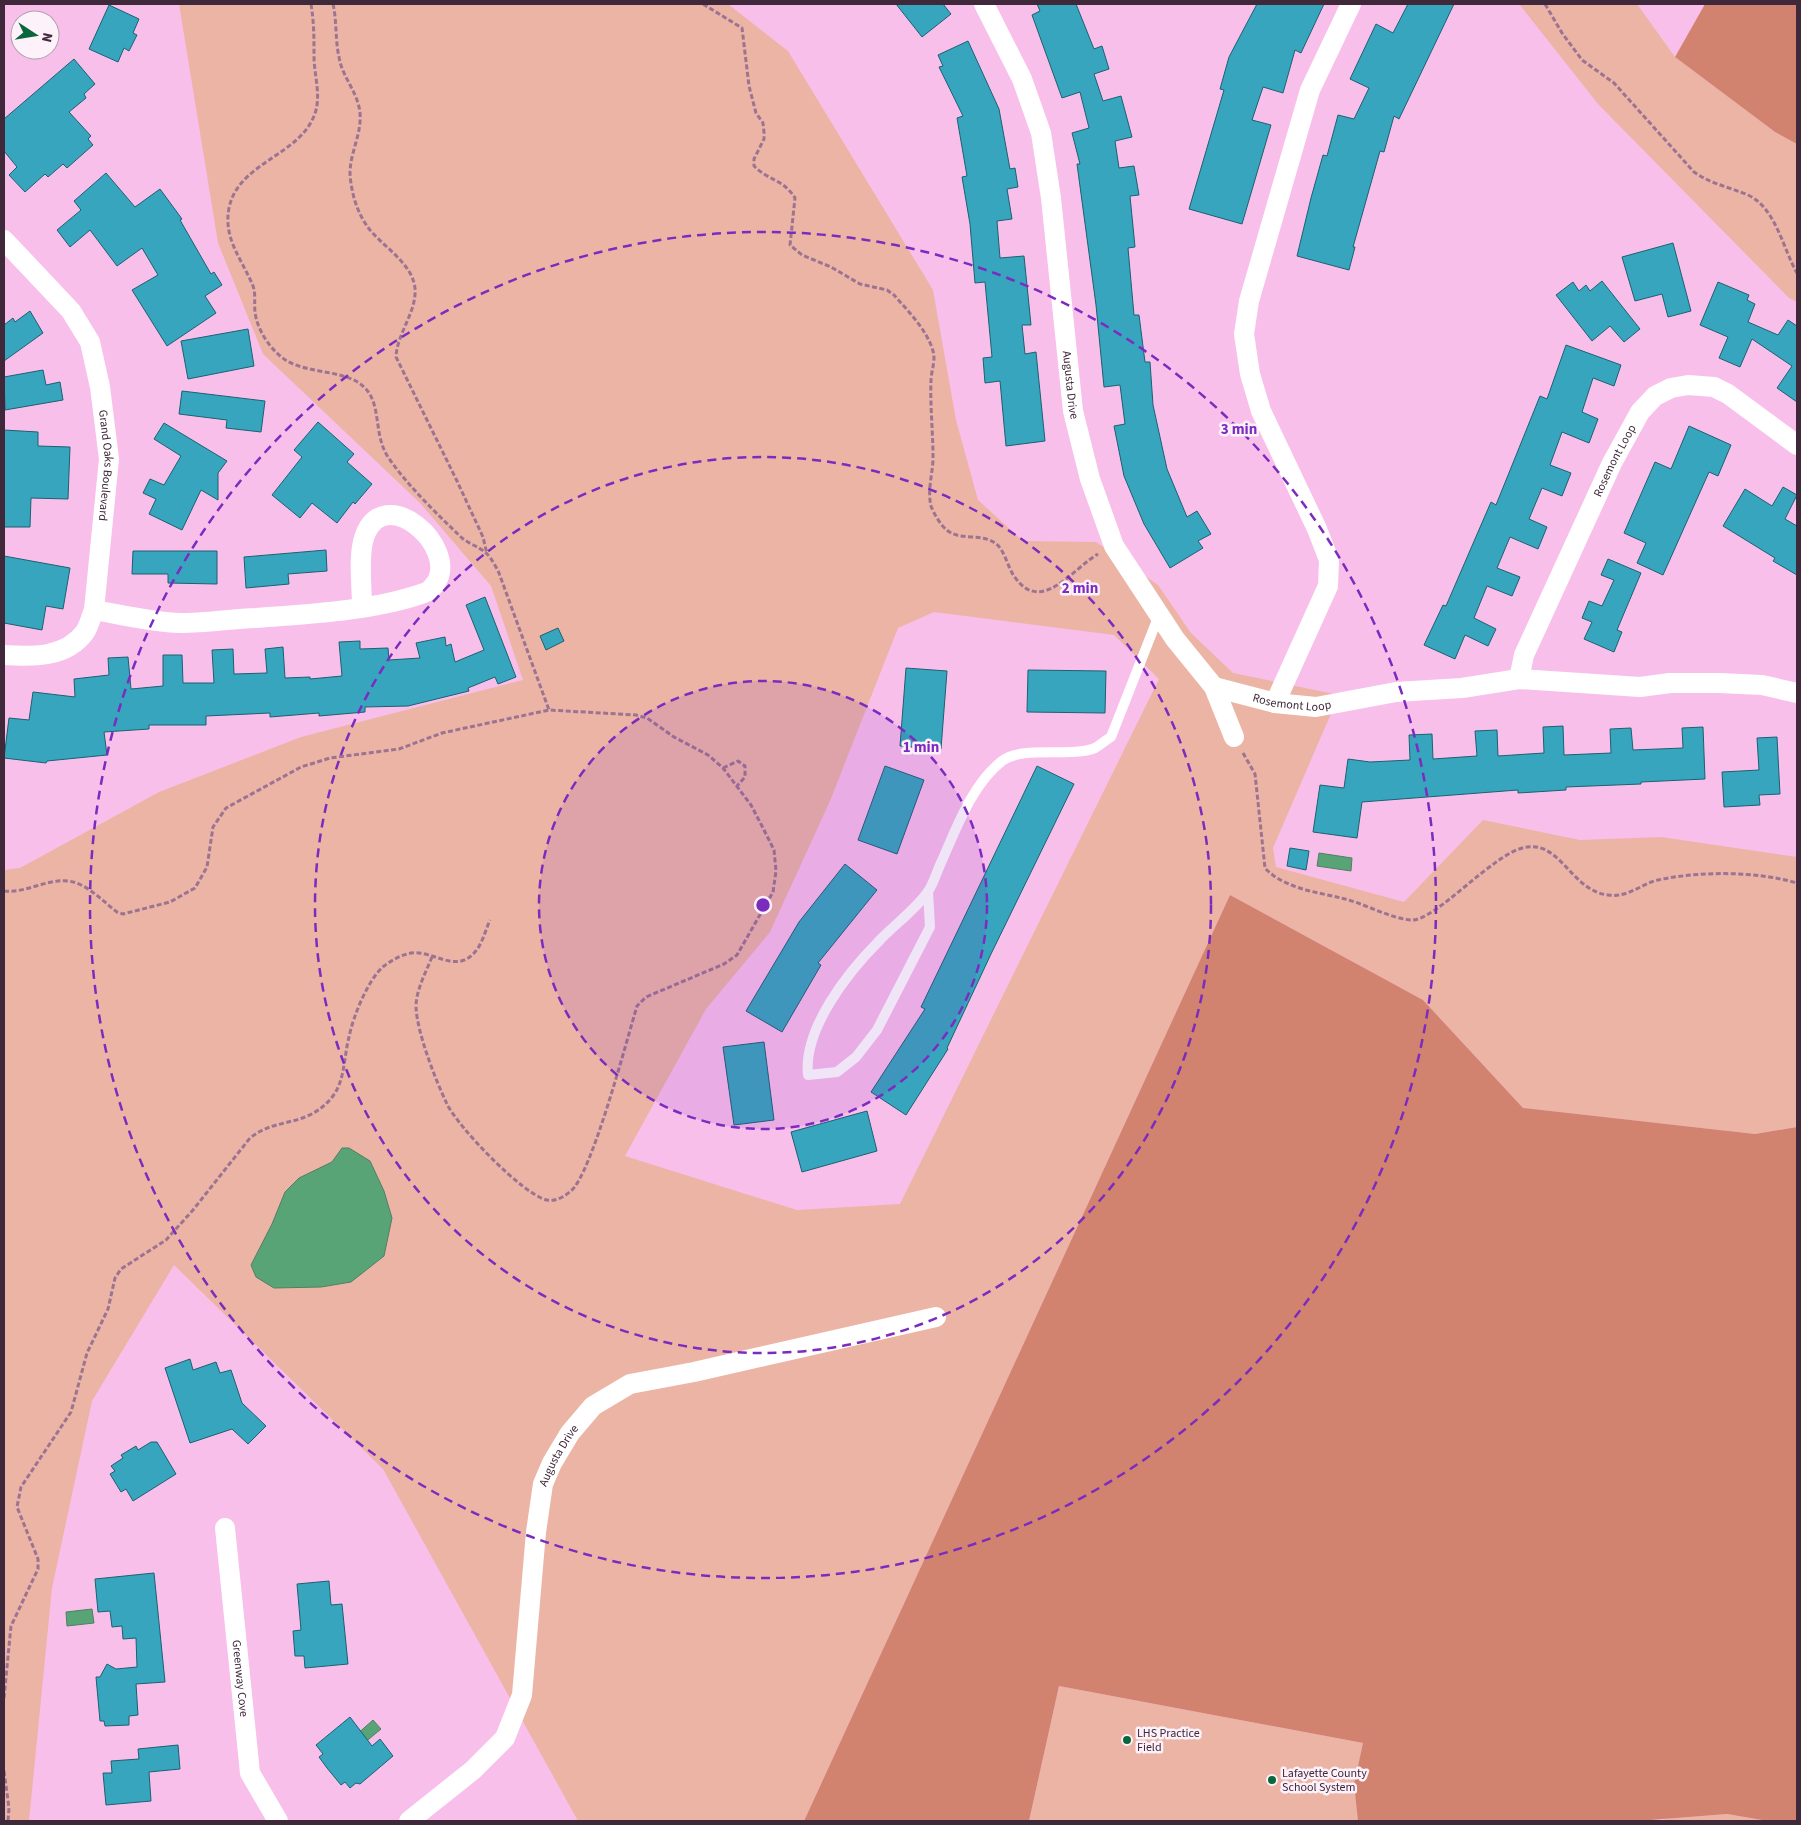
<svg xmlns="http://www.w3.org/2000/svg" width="1801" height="1825" viewBox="0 0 1801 1825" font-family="'Source Sans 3',sans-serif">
  <rect width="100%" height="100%" fill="#f9bfeb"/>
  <g fill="#ecb4a5" fill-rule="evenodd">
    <path d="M179 4H728L788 51 933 290 956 420 978 500 1023 541 1096 542 1158 585 1191 633 1233 673 1339 695 1273 848 1276 867 1404 902 1483 820 1580 840 1661 837 1797 857V1127L1755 1134 1523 1108 1423 1000 1230 895 804 1821H578L383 1469 174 1265 92 1401 52 1588 29 1821H4V870L20 868 159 792 301 737 523 680 491 586 420 503 263 354 218 243ZM934 612 1114 635 1159 679 900 1204 797 1210 625 1156 706 1009 770 932 830 801 898 628Z"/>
    <path d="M1519 4H1637L1675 57 1775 132 1797 144V302L1789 298 1598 104Z"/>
    <path d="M1059 1686 1363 1743 1354 1784 1358 1821H1029Z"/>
    <path d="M1727 1814 1768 1821H1671L1663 1819Z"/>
  </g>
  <g fill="#d2836f">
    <path d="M1705 4H1797V144L1775 132 1675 57Z"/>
    <path d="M1230 895 1423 1000 1523 1108 1755 1134 1797 1127V1821H1768L1727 1814 1638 1821H1358L1354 1784 1363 1743 1059 1686 1029 1821H804Z"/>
  </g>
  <g fill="#59a476" stroke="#517f64">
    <path d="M1319 853 1352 858 1351 871 1317 866Z"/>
    <path d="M342 1148H349L370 1161 384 1191 392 1218 384 1256 351 1282 321 1287 274 1288 256 1277 251 1265 272 1224 285 1192 299 1178 332 1162Z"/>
    <path d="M92 1609 94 1623 67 1626 66 1612Z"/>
    <path d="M373 1720 381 1729 363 1744 355 1736Z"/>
  </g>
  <g fill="#36a5bd" stroke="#1c6170">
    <path d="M896 4H943L951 14 922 37Z"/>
    <path d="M1037 4H1076L1094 49 1102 46 1109 69 1094 74 1103 101 1121 96 1132 137 1115 141 1119 168 1134 166 1139 195 1130 196 1135 247 1128 248 1134 315H1139L1145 362H1150L1153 405 1167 469 1187 517 1197 511 1211 534 1198 541 1203 548 1170 568 1144 524 1124 476 1114 426 1125 424 1120 385 1104 387 1096 305 1077 164H1080L1072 133 1089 128 1080 92 1062 98 1032 15 1040 11Z"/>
    <path d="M1257 4H1324L1301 53 1295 50 1283 93 1263 87 1252 120 1271 125 1242 224 1189 209 1224 90 1220 89 1229 57Z"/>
    <path d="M1408 4H1454L1399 119 1394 116 1384 152 1380 151 1353 247H1355L1349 270 1297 256 1311 198 1323 155 1327 156 1338 115 1354 119 1369 88 1350 79 1376 24 1393 33Z"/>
    <path d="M109 5 139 19 133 33 137 35 129 51 124 48 118 62 89 49Z"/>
    <path d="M968 41 999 109 1010 169 1015 168 1018 187 1007 189 1012 219 997 221 1000 258 1024 256 1031 325H1022L1025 354 1036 352 1045 441 1006 446 1000 381 985 383 983 358 992 357 985 282 975 283 970 224 962 177 967 176 957 118 963 116 939 67 943 66 938 55Z"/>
    <path d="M74 59 95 84 84 94 86 98 69 112 91 136 88 139 93 145 67 168 63 164 48 177 45 174 25 192 9 175 17 167 4 151V119Z"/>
    <path d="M106 173 135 207 160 189 182 219 180 220 211 274 214 272 222 285 205 296 216 313 167 346 132 290 158 275 142 248 117 266 90 230 70 247 57 230 81 210 74 201Z"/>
    <path d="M1673 243 1691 311 1668 317 1662 294 1635 301 1622 257Z"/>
    <path d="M1602 281 1640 329 1624 342 1610 326 1592 341 1556 295 1573 282 1579 291 1586 285 1590 291Z"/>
    <path d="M1718 282 1749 295 1747 300 1755 304 1748 322 1778 335 1788 320 1797 326V402L1777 388 1792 366 1752 339 1740 367 1719 358 1728 337 1700 325Z"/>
    <path d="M30 311 43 333 4 361V325L13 318 15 322Z"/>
    <path d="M248 329 254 366 188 379 181 341Z"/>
    <path d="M1566 345 1621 365 1614 386 1593 378 1582 412 1598 419 1589 443 1562 432 1550 465 1571 473 1562 496 1542 488 1529 519 1547 527 1538 549 1510 537 1497 568 1520 577 1512 596 1487 586 1474 618 1496 629 1488 646 1465 635 1455 659 1424 645 1443 605 1446 606 1491 502 1496 505 1540 396 1547 399Z"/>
    <path d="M43 370 46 385 60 382 63 400 5 410 4 377Z"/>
    <path d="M182 391 265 401 261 432 226 428 227 420 179 414Z"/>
    <path d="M318 422 354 454 347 462 372 484 355 504 353 502 337 523 312 503 300 518 272 495 302 457 294 450Z"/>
    <path d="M164 423 227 461 218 473V500L201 490 182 530 149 514 156 499 143 493 150 479 164 485 181 456 154 439Z"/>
    <path d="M1689 426 1731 445 1718 476 1709 472 1663 575 1637 563 1646 543 1624 533 1655 462 1671 469Z"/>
    <path d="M4 430 38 432V446L70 447 68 499 31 498 30 527H4Z"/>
    <path d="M1783 487 1797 495 1785 519 1797 526V575L1773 561 1775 558 1723 526 1745 489 1772 506Z"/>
    <path d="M326 550 327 571 288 574 289 584 246 588 244 557Z"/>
    <path d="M133 551H217V584L168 583V574H132Z"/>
    <path d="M4 556 70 568 63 609 46 606 42 630 4 623Z"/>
    <path d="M1608 559 1641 573 1617 630 1622 632 1614 652 1584 639 1592 622 1582 618 1589 601 1602 606 1614 580 1601 575Z"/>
    <path d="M485 597 516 677 498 684 495 677 468 688 469 691 408 706 365 707V712L319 716V713L270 717V713L206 716V725H149V729L104 732 107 755 47 761 46 763 4 758 9 718 29 720 33 692 75 697 74 679 109 675 108 658 128 657 131 689 163 686V655H182L183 683H214L212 650 233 649 234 674 267 673 265 649 283 647 285 678 310 677V679L342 676 339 642 360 641V649L388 648 389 660 420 658 416 643 445 637 446 646 451 644 455 662 484 650 466 605Z"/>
    <path d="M558 628 564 641 546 650 540 636Z"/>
    <path d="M906 668 947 671 941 749 900 746Z"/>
    <path d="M1028 670 1106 671 1105 713 1027 712Z"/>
    <path d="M1563 726 1564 755 1611 753 1610 729 1631 728 1633 750 1683 748 1682 728 1703 727 1705 779 1641 782V784L1566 787V790L1518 793V790L1362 802 1357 838 1313 832 1320 785 1344 788 1348 759 1370 762 1410 760 1409 735 1432 734 1433 759 1477 756 1475 731 1497 730 1498 756 1544 753 1543 727Z"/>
    <path d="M1777 737 1780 794 1759 795 1760 805 1724 807 1722 772 1759 770 1757 738Z"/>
    <path d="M885 766 924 780 897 854 858 840Z"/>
    <path d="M1037 766 1074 784 991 954 947 1048 948 1049 906 1115 871 1092 925 1009 921 1007Z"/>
    <path d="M1290 848 1309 851 1306 870 1287 866Z"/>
    <path d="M845 864 877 890 818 963 821 965 782 1032 746 1011 799 922Z"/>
    <path d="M764 1042 774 1120 734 1125 723 1047Z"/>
    <path d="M867 1111 877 1151 802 1172 791 1132Z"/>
    <path d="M190 1359 193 1370 216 1362 220 1373 231 1370 242 1403 266 1426 248 1444 232 1429 190 1443 165 1368Z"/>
    <path d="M151 1442H157L176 1474 133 1501 126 1489 121 1492 110 1474 115 1471 111 1466 123 1458 121 1455 136 1446 138 1450Z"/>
    <path d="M154 1573 165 1682 136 1684 138 1715 129 1716V1725L105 1726 104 1721H100L96 1677H100L107 1664 116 1669 137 1667 136 1638 123 1639 122 1626 112 1627 110 1611 98 1612 95 1579Z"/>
    <path d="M329 1581 331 1605 342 1604 348 1664 305 1668 304 1656H295L293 1631 301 1630 297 1584Z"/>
    <path d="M350 1717 372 1746 380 1739 393 1756 360 1784 356 1783 350 1788 345 1782 341 1785 327 1768 319 1757 323 1754 316 1745Z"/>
    <path d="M178 1745 180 1769 149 1772 151 1801 106 1805 103 1773H112L111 1761 139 1759 138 1749Z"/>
  </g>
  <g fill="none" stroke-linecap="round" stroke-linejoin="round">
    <g stroke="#9c7492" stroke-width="3" stroke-dasharray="5 2.5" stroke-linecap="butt">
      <path d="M311 4C314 23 314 37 314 56 314 76 322 97 314 116 298 156 238 163 229 208 223 239 242 259 253 286 256 294 254 303 255 312 257 330 271 351 287 361 310 374 347 370 364 387 383 405 372 436 390 460 410 488 437 514 462 538 469 544 480 547 487 554 492 559 496 567 499 573L549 710"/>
      <path d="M333 4C337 21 335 39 339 57 342 77 358 92 360 113 362 138 346 158 351 183 353 198 358 213 367 226 381 246 412 262 415 288 417 312 397 333 396 357L457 481 483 537 487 554"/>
      <path d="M703 4 742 28 749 86 756 113 763 123 764 132V139L754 159V166C769 181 783 179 795 198L790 245 802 255 831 267 860 284 887 290 894 295C908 311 927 330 933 351 936 361 931 371 931 381 930 406 933 432 933 457 933 474 927 489 931 506 934 514 941 526 948 531 962 541 981 533 995 543 1005 550 1007 566 1014 576 1041 616 1072 569 1098 554"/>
      <path d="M1545 4 1562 33 1582 60 1614 83 1694 172C1711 184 1729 187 1748 195 1776 208 1783 249 1797 273"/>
      <path d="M1243 753 1255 774 1265 868C1283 888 1316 892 1341 898 1364 903 1386 917 1410 920 1435 923 1494 851 1527 847 1561 842 1572 891 1608 895 1628 898 1641 884 1658 880 1700 871 1756 871 1797 883"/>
      <path d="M723 768 738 761 745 766V777L737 786"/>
      <path d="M4 891C29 894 54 873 79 884 93 890 105 903 117 912L123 914 170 902 195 888 207 867 213 827 226 808 301 767 330 758 399 749 442 733 549 710 636 715 647 718 674 737 708 755 723 768 751 805 763 828 774 850 776 871 773 892 737 955 724 964 646 997 637 1006C627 1039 592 1173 571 1191 565 1196 556 1202 547 1200 523 1195 458 1127 447 1104 436 1081 417 1033 416 1007 416 990 426 972 432 957"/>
      <path d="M4 1698 11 1626 38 1569V1559L17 1507 21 1487 71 1412 87 1353 108 1309 115 1278 121 1269 166 1240 193 1210 250 1138C277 1116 307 1129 333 1096 345 1080 344 1056 349 1037 353 1017 368 979 384 966 392 960 401 955 411 953 432 950 455 973 473 954 482 946 485 931 490 920"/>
      <path d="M4 1771 9 1808 8 1821"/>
    </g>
    <path stroke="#fff" stroke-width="10" d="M928 892 930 927 877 1030 856 1057 837 1072 808 1075C803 1029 848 972 879 941 894 925 915 910 927 893 933 885 936 874 940 865 956 830 971 785 1002 761 1023 745 1070 758 1095 748 1100 745 1106 740 1111 737L1159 615"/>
    <g stroke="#fff" stroke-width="20">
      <path id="s1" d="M984 4 1022 79 1041 133 1051 198 1073 411 1090 479 1114 546 1175 639 1214 687 1234 737"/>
      <path id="s2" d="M4 240 71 311 90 342 100 387 109 459 94 610C91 617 89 626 85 632 66 658 32 657 4 655"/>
      <path d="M94 610C123 615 152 622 180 623 205 623 231 619 256 618 309 614 373 611 424 593 428 592 432 588 435 584 461 548 383 479 364 538 358 556 362 587 362 606"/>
      <path id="s3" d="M1519 679 1524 655 1612 463 1640 412 1655 396 1671 388 1688 385 1714 387 1728 394 1797 445"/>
      <path id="s4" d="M1214 687 1275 703 1316 707 1396 692 1462 688 1519 679 1640 687 1670 683H1719L1762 685 1797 693"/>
      <path d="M1275 703 1328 586 1329 560 1317 529 1261 411 1250 374 1244 334 1249 301 1310 90 1351 4"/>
      <path id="s5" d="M225 1528 250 1773 278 1821"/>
      <path id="s6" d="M409 1821 473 1770 505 1738 522 1695 536 1532 543 1484 552 1463 570 1433 593 1406 630 1384 694 1372 936 1317"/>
    </g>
  </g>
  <circle cx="763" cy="905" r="224" fill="#7b2cbf" fill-opacity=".12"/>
  <g fill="none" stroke="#7b2cbf" stroke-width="2.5" stroke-dasharray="9 6">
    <circle cx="763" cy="905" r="224"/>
    <circle cx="763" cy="905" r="448"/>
    <circle cx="763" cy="905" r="673"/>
  </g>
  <g fill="#09673b" stroke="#fdf1fa" stroke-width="2">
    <circle cx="1127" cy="1740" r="5"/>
    <circle cx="1272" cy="1780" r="5"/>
  </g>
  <g text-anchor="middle" stroke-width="5" stroke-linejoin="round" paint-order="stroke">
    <g font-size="12" fill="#3e2839" stroke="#fdf1fa">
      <text dy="4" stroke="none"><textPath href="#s1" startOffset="395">Augusta Drive</textPath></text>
      <text dy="4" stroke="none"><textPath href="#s3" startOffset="239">Rosemont Loop</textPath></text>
      <text dy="4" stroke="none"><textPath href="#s2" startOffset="259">Grand Oaks Boulevard</textPath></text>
      <text dy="4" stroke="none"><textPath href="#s4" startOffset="80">Rosemont Loop</textPath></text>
      <text dy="4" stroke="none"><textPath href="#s6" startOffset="418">Augusta Drive</textPath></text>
      <text dy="4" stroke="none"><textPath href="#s5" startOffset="151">Greenway Cove</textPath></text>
    </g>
    <g font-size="12" fill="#3e2839" stroke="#fdf1fa" text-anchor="start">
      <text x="1137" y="1737">LHS Practice<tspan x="1137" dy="14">Field</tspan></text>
      <text x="1282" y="1777">Lafayette County<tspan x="1282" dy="14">School System</tspan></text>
    </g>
  </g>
  <circle cx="763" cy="905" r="8" fill="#7b2cbf" stroke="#fdf1fa" stroke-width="2.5"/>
  <g font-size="15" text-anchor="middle" font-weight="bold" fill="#7b2cbf" stroke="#fdf1fa" stroke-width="5" stroke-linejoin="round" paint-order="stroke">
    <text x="1239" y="434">3 min</text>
    <text x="1080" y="593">2 min</text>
    <text x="921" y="752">1 min</text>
  </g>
  <rect width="1801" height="1825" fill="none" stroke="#3e2839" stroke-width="10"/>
  <g transform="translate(35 35) rotate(102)"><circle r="24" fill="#fdf1fa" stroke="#b1a1ad"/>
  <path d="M0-4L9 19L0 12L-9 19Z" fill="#09673b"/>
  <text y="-8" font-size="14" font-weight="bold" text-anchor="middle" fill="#3e2839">N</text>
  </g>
</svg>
